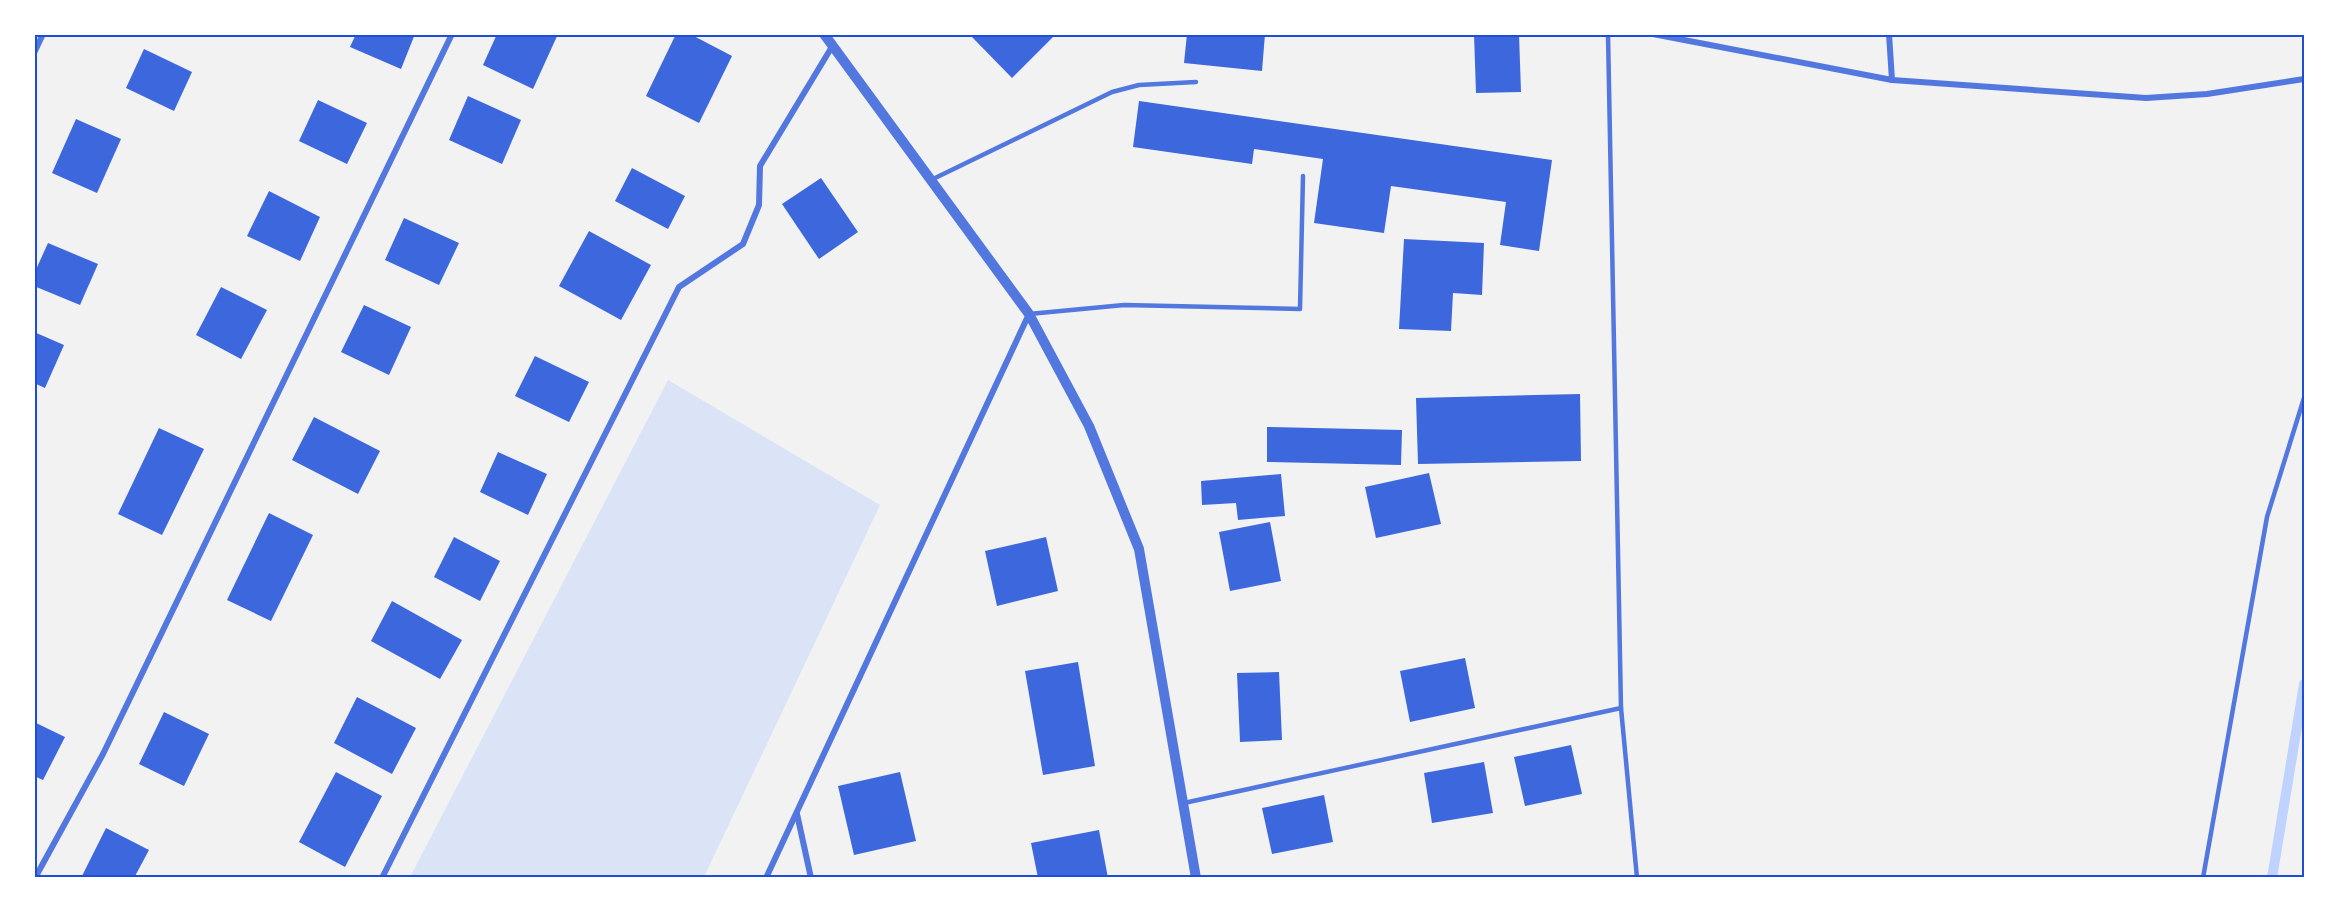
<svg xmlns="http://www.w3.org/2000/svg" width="2339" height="912" viewBox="0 0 2339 912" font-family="Arial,sans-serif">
  <rect width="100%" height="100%" fill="#f2f2f2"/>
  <path fill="#dbe4f7" d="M668 380 880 505 704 877H410Z"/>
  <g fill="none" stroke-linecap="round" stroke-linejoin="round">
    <path stroke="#bfd3fe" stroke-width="10" d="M2272 878 2304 684"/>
  </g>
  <g fill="#3d67dc">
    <path d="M356 34H415L401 69 350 47Z"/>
    <path d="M497 34H558L533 89 483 65Z"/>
    <path d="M676 34H690L732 56 699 123 646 96Z"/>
    <path d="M974 34H1052L1054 36 1012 78 972 37Z"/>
    <path d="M1187 34H1265L1262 71 1184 63Z"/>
    <path d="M1474 34H1519L1521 92 1476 93Z"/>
    <path d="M144 49 192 72 174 111 126 88Z"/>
    <path d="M468 96 521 120 502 164 449 140Z"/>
    <path d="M318 100 367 123 347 164 299 141Z"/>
    <path d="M1139 101 1552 160 1539 251 1500 245 1506 202 1391 186 1384 233 1314 223 1323 159 1254 149 1252 164 1133 147Z"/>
    <path d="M76 119 121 139 97 193 52 173Z"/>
    <path d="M632 168 685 196 668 229 615 201Z"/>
    <path d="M821 178 858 232 819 259 782 204Z"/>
    <path d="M269 191 320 217 300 261 247 236Z"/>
    <path d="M404 218 459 243 439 285 385 260Z"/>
    <path d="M589 231 651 265 621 320 559 286Z"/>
    <path d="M1404 239 1484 243 1482 295 1453 293 1451 331 1399 329Z"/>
    <path d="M48 243 98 264 80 305 34 286V274Z"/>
    <path d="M221 287 267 310 241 359 196 335Z"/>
    <path d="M364 305 411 327 389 375 341 352Z"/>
    <path d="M34 332 64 345 45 388 34 383Z"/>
    <path d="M535 356 589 382 569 422 515 396Z"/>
    <path d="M1580 394 1581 461 1418 464 1416 398Z"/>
    <path d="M314 417 380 451 358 494 292 460Z"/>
    <path d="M1267 427 1402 430 1401 465 1267 462Z"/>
    <path d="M159 428 204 449 162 535 118 514Z"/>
    <path d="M498 452 547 474 528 515 480 492Z"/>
    <path d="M1429 473 1441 524 1376 538 1365 487Z"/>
    <path d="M1281 474 1285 516 1238 520 1236 503 1202 505 1201 481Z"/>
    <path d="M269 513 313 535 271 621 227 600Z"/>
    <path d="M1270 522 1281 581 1230 591 1219 532Z"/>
    <path d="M454 537 500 561 480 601 434 577Z"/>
    <path d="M1046 537 1058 591 997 606 985 551Z"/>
    <path d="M392 601 462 640 440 679 371 641Z"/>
    <path d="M1465 658 1475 708 1410 722 1400 671Z"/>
    <path d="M1078 662 1095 766 1043 775 1025 671Z"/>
    <path d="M1279 672 1282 740 1240 742 1237 673Z"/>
    <path d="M357 697 416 728 392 774 334 743Z"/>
    <path d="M164 712 209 734 184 786 139 764Z"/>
    <path d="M34 722 65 737 43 780 34 776Z"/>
    <path d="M1571 745 1582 794 1525 806 1514 757Z"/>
    <path d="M1484 762 1493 813 1432 823 1424 773Z"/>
    <path d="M336 772 382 796 345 867 299 842Z"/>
    <path d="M900 772 916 841 854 855 838 786Z"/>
    <path d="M1324 795 1333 842 1272 854 1262 808Z"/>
    <path d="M106 828 149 850 134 878H81Z"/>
    <path d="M1099 830 1108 878H1038L1031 843Z"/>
  </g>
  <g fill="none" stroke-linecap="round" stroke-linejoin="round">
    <g stroke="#5277de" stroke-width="4.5">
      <path d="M1608 34 1621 708 1637 878"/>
      <path d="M931 180 1112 92 1139 85 1196 82"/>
      <path d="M1029 314 1124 305 1300 309 1303 176"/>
      <path d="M1184 803 1621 708"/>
      <path d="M2203 878 2267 517 2304 398"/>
    </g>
    <g stroke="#5277de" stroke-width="6">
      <path d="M1653 34 1892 80 2146 98 2207 94 2304 79"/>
      <path d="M1889 34 1892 80"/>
      <path d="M34 53 43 34"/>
      <path d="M797 814 811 878"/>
      <path d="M35 878 103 754 452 34"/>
      <path d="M382 878 679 287 743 244 759 205 760 166 833 45"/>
      <path d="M766 878 1029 314"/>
    </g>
    <path stroke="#5277de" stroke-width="10" d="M824 34 1029 314 1089 426 1139 549 1196 878"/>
  </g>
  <rect width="2339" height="912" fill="none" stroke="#ffffff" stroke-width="72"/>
  <rect x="36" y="36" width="2267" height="840" fill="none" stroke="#1d4ed8" stroke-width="2"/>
</svg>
